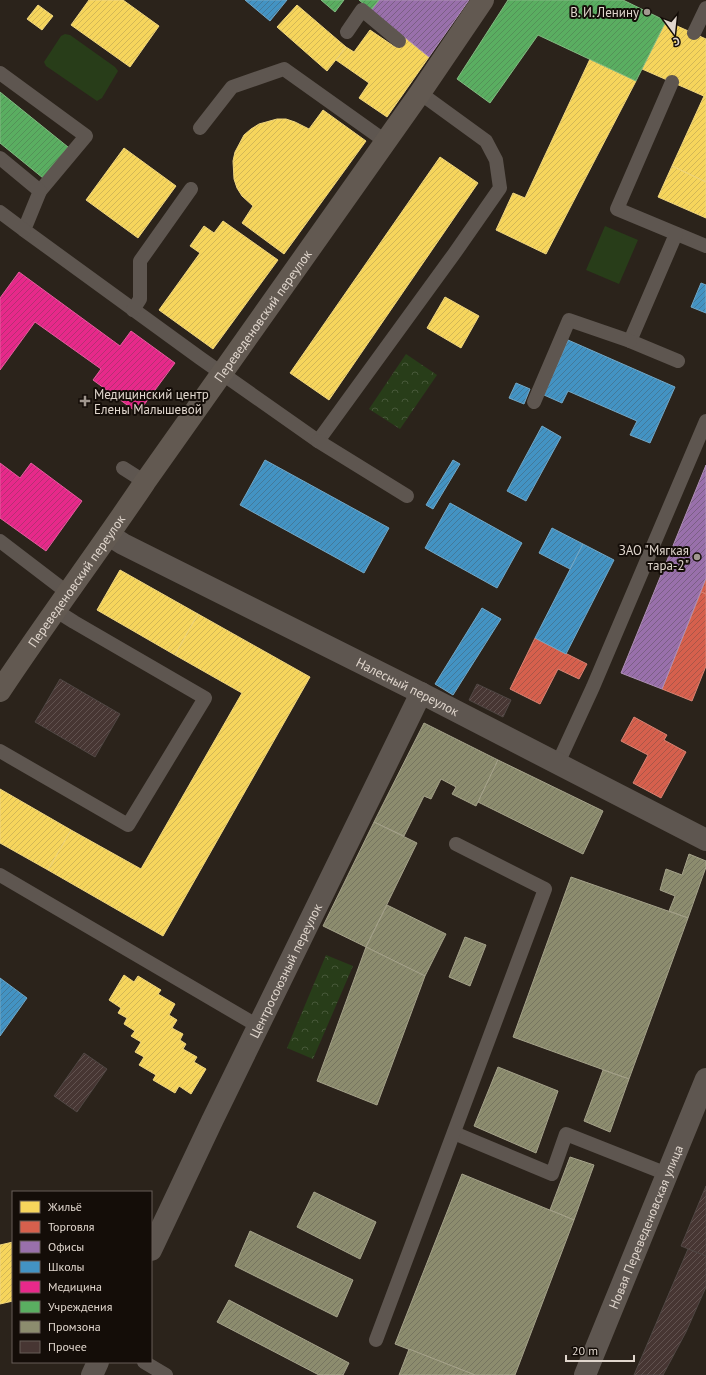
<svg xmlns="http://www.w3.org/2000/svg" width="706" height="1375" viewBox="0 0 706 1375" font-family="'PT Sans',sans-serif">
  <defs>
    <pattern id="park-crowns" width="20" height="18" patternUnits="userSpaceOnUse"><rect width="20" height="18" fill="#283d19"/><path d="M2 6a3 3 0 1 1 6 0M12 15a3 3 0 1 1 6 0" fill="none" stroke="#475839"/></pattern>
    <pattern id="homes-hatch" width="6" height="6" patternUnits="userSpaceOnUse"><rect width="6" height="6" fill="#f6d55c"/><path d="M-1 1l2-2M0 6l6-6M5 7l2-2" fill="none" stroke="#d2b756"/></pattern>
    <pattern id="shops-hatch" width="6" height="6" patternUnits="userSpaceOnUse"><rect width="6" height="6" fill="#d6604d"/><path d="M-1 1l2-2M0 6l6-6M5 7l2-2" fill="none" stroke="#aa5648"/></pattern>
    <pattern id="offices-hatch" width="6" height="6" patternUnits="userSpaceOnUse"><rect width="6" height="6" fill="#9970ab"/><path d="M-1 1l2-2M0 6l6-6M5 7l2-2" fill="none" stroke="#7b5f85"/></pattern>
    <pattern id="schools-hatch" width="6" height="6" patternUnits="userSpaceOnUse"><rect width="6" height="6" fill="#4393c3"/><path d="M-1 1l2-2M0 6l6-6M5 7l2-2" fill="none" stroke="#437a9b"/></pattern>
    <pattern id="health-hatch" width="6" height="6" patternUnits="userSpaceOnUse"><rect width="6" height="6" fill="#e7298a"/><path d="M-1 1l2-2M0 6l6-6M5 7l2-2" fill="none" stroke="#b63073"/></pattern>
    <pattern id="public-hatch" width="6" height="6" patternUnits="userSpaceOnUse"><rect width="6" height="6" fill="#5aae61"/><path d="M-1 1l2-2M0 6l6-6M5 7l2-2" fill="none" stroke="#549258"/></pattern>
    <pattern id="industry-hatch" width="6" height="6" patternUnits="userSpaceOnUse"><rect width="6" height="6" fill="#8c8c6e"/><path d="M-1 1l2-2M0 6l6-6M5 7l2-2" fill="none" stroke="#767560"/></pattern>
    <pattern id="building-hatch" width="6" height="6" patternUnits="userSpaceOnUse"><rect width="6" height="6" fill="#473633"/><path d="M-1 1l2-2M0 6l6-6M5 7l2-2" fill="none" stroke="#61524f"/></pattern>
  </defs>
  <rect width="100%" height="100%" fill="#2b231b"/>
  <g fill="url(#park-crowns)">
    <path d="M406 354 437 375 400 429 369 409Z"/>
    <path d="M326 955 353 966 313 1059 287 1048Z"/>
  </g>
  <g fill="#283d19">
    <path d="M65 34 70 35 115 67 118 71 102 98 97 101 46 66 44 62 61 36Z"/>
    <path d="M605 226 638 240 619 284 586 270Z"/>
  </g>
  <g fill="url(#homes-hatch)" stroke="#efd57e">
    <path d="M89 0H123L159 26 130 67 71 25Z"/>
    <path d="M38 5 53 16 42 30 27 19Z"/>
    <path d="M297 5 346 47 327 71 277 27Z"/>
    <path d="M666 21 706 39V97L642 69Z"/>
    <path d="M370 30 395 47 403 35 429 57 387 117 359 98 369 83 336 60 346 47 354 52Z"/>
    <path d="M590 59 636 81 546 254 496 230 513 193 525 198Z"/>
    <path d="M704 96 706 97V182L672 166Z"/>
    <path d="M323 110 366 141 284 254 242 223 253 206 242 196 237 188 234 179 233 161 235 152 244 135 251 129 259 124 277 119H286L295 122 309 129Z"/>
    <path d="M124 148 176 186 138 238 86 200Z"/>
    <path d="M440 157 478 183 329 400 290 373Z"/>
    <path d="M672 166 706 182V218L658 197Z"/>
    <path d="M223 221 278 260 213 349 159 310 200 253 190 246 204 226 214 233Z"/>
    <path d="M445 297 479 316 461 348 427 328Z"/>
    <path d="M120 570 198 614 175 655 97 610Z"/>
    <path d="M198 614 310 677 163 936 48 870 71 830 141 869 242 693 175 655Z"/>
    <path d="M0 789 71 830 48 870 0 843Z"/>
    <path d="M124 975 134 982 138 976 161 990 158 994 175 1004 169 1015 177 1020 172 1028 183 1034 180 1040 186 1044 183 1049 197 1057 194 1062 206 1069 191 1094 179 1086 175 1093 153 1080 156 1075 139 1065 144 1057 135 1052 141 1042 131 1036 135 1031 124 1024 127 1018 118 1013 121 1008 109 1000Z"/>
    <path d="M13 1242V1301L0 1304V1245Z"/>
  </g>
  <g fill="url(#shops-hatch)" stroke="#d98373">
    <path d="M706 578V594L701 592Z"/>
    <path d="M701 592 706 594V666L692 701 662 689Z"/>
    <path d="M535 638 587 664 579 679 558 669 540 704 510 689Z"/>
    <path d="M634 717 667 735 664 740 686 752 661 798 633 783 648 755 621 741Z"/>
  </g>
  <g fill="url(#offices-hatch)" stroke="#ae8fb5">
    <path d="M379 0H469L429 57 371 10Z"/>
    <path d="M706 465V578L662 689 621 673Z"/>
  </g>
  <g fill="url(#schools-hatch)" stroke="#72a7c6">
    <path d="M245 0H287L270 21Z"/>
    <path d="M701 283 706 285V313L691 307Z"/>
    <path d="M568 340 675 387 650 443 630 435 637 421 568 391 562 403 544 395Z"/>
    <path d="M516 383 530 389 524 404 509 398Z"/>
    <path d="M542 426 561 437 526 501 507 491Z"/>
    <path d="M265 460 389 528 364 573 240 505Z"/>
    <path d="M453 460 460 464 433 509 426 505Z"/>
    <path d="M450 503 522 543 497 588 425 548Z"/>
    <path d="M552 528 583 544 570 569 539 553Z"/>
    <path d="M583 544 614 560 566 654 535 638Z"/>
    <path d="M482 608 501 619 453 695 435 684Z"/>
    <path d="M0 978 27 998 0 1036Z"/>
  </g>
  <g fill="url(#health-hatch)" stroke="#e55d9e">
    <path d="M19 272 120 346 131 331 175 363 138 413 93 380 101 369 35 322 0 370V298Z"/>
    <path d="M0 463 20 478 31 463 82 501 46 551 0 518Z"/>
  </g>
  <g fill="url(#public-hatch)" stroke="#82ba81">
    <path d="M321 0H344L335 12Z"/>
    <path d="M359 0H379L371 10Z"/>
    <path d="M508 0H623L666 21 636 81 538 35 490 103 457 79Z"/>
    <path d="M0 92 68 147 43 178 0 143Z"/>
  </g>
  <g fill="url(#industry-hatch)" stroke="#a5a28a">
    <path d="M424 723 498 760 476 806 452 794 456 787 441 779 431 799 424 796 404 836 374 822Z"/>
    <path d="M498 760 603 811 583 854 478 802Z"/>
    <path d="M374 822 417 843 366 947 323 926Z"/>
    <path d="M689 854 706 861V867L688 918 669 911 675 896 660 890 666 869 682 875Z"/>
    <path d="M571 877 688 918 629 1079 513 1037Z"/>
    <path d="M387 905 446 934 425 976 366 947Z"/>
    <path d="M465 937 486 945 470 986 449 977Z"/>
    <path d="M366 947 425 976 377 1105 317 1081Z"/>
    <path d="M498 1067 558 1091 536 1153 474 1126Z"/>
    <path d="M603 1070 629 1079 610 1132 584 1121Z"/>
    <path d="M570 1157 594 1165 574 1220 550 1210Z"/>
    <path d="M462 1174 574 1220 515 1375H475L395 1344Z"/>
    <path d="M314 1192 376 1222 360 1259 297 1227Z"/>
    <path d="M250 1231 353 1280 337 1317 235 1266Z"/>
    <path d="M229 1300 349 1363 343 1375H319L217 1322Z"/>
    <path d="M409 1349 475 1375H399Z"/>
  </g>
  <g fill="url(#building-hatch)" stroke="#504744">
    <path d="M60 679 120 714 95 757 35 722Z"/>
    <path d="M477 684 511 700 503 717 469 700Z"/>
    <path d="M84 1053 107 1069 77 1112 54 1096Z"/>
    <path d="M706 1186V1256L681 1246Z"/>
    <path d="M688 1249 706 1256V1287L686 1332 663 1375H634Z"/>
  </g>
  <g fill="none" stroke-linecap="round" stroke-linejoin="round">
    <g stroke="#5e5650" stroke-width="14">
      <path d="M347 32 362 10 399 41"/>
      <path d="M694 33 706 8"/>
      <path d="M0 73 86 136 40 191"/>
      <path d="M672 82 617 209 706 246"/>
      <path d="M200 128 232 87 284 69 385 141"/>
      <path d="M0 158 40 191 24 230 200 358 318 441 454 254 500 188 496 160 486 141 420 93"/>
      <path d="M0 212 24 230"/>
      <path d="M676 234 630 341 678 361"/>
      <path d="M133 310 140 299V261L191 189"/>
      <path d="M534 402 569 320 630 341"/>
      <path d="M318 441 407 496"/>
      <path d="M123 468 145 482"/>
      <path d="M0 541 68 593"/>
      <path d="M0 751 128 825 205 698 74 622 55 610"/>
      <path d="M558 763 593 687 706 421"/>
      <path d="M0 875 258 1026"/>
      <path d="M454 1133 552 1174 566 1134 667 1174"/>
      <path d="M376 1340 545 889 456 844"/>
      <path d="M144 1362 166 1375"/>
    </g>
    <g stroke="#5e5650" stroke-width="22">
      <path id="s1" d="M109 535 123 544 421 693 706 840"/>
      <path id="s2" d="M151 1250 212 1121 421 693"/>
      <path d="M92 1375 98 1362"/>
      <path id="s3" d="M585 1375 706 1079"/>
    </g>
    <path stroke="#625951" stroke-width="22" id="s4" d="M0 691C47 620 98 552 145 482L420 93 483 0"/>
  </g>
  <g fill="#a1978f" stroke="#140d08" stroke-width="1.5">
    <circle cx="647" cy="12" r="4"/>
    <path d="M83 395h4v4h4v4h-4v4h-4v-4h-4v-4h4z"/>
    <circle cx="697" cy="557" r="4"/>
  </g>
  <g text-anchor="middle" stroke-width="4" stroke-linejoin="round" paint-order="stroke">
    <g font-size="13" fill="#e0d6cd" stroke="#140d08" text-anchor="end">
      <text x="639" y="17">В. И. Ленину</text>
      <text x="94" y="399" text-anchor="start">Медицинский центр<tspan x="94" dy="15">Елены Малышевой</tspan></text>
      <text x="689" y="555">ЗАО "Мягкая<tspan x="689" dy="15">тара-2"</tspan></text>
    </g>
    <g font-size="13" fill="#e0d6cd" stroke="#140d08">
      <text dy="5" stroke="none"><textPath href="#s4" startOffset="458">Переведеновский переулок</textPath></text>
      <text dy="5" stroke="none"><textPath href="#s4" startOffset="134">Переведеновский переулок</textPath></text>
      <text dy="5" stroke="none"><textPath href="#s1" startOffset="335">Налесный переулок</textPath></text>
      <text dy="5" stroke="none"><textPath href="#s2" startOffset="310">Центросоюзный переулок</textPath></text>
      <text dy="5" stroke="none"><textPath href="#s3" startOffset="160">Новая Переведеновская улица</textPath></text>
    </g>
  </g>
  <rect x="12" y="1191" width="140" height="172" fill="#140d08" stroke="#665d57"/>
  <rect x="20" y="1201" width="20" height="12" fill="#f6d55c" stroke="#665d57"/>
  <text x="48" y="1211" font-size="12" fill="#e0d6cd">Жильё</text>
  <rect x="20" y="1221" width="20" height="12" fill="#d6604d" stroke="#665d57"/>
  <text x="48" y="1231" font-size="12" fill="#e0d6cd">Торговля</text>
  <rect x="20" y="1241" width="20" height="12" fill="#9970ab" stroke="#665d57"/>
  <text x="48" y="1251" font-size="12" fill="#e0d6cd">Офисы</text>
  <rect x="20" y="1261" width="20" height="12" fill="#4393c3" stroke="#665d57"/>
  <text x="48" y="1271" font-size="12" fill="#e0d6cd">Школы</text>
  <rect x="20" y="1281" width="20" height="12" fill="#e7298a" stroke="#665d57"/>
  <text x="48" y="1291" font-size="12" fill="#e0d6cd">Медицина</text>
  <rect x="20" y="1301" width="20" height="12" fill="#5aae61" stroke="#665d57"/>
  <text x="48" y="1311" font-size="12" fill="#e0d6cd">Учреждения</text>
  <rect x="20" y="1321" width="20" height="12" fill="#8c8c6e" stroke="#665d57"/>
  <text x="48" y="1331" font-size="12" fill="#e0d6cd">Промзона</text>
  <rect x="20" y="1341" width="20" height="12" fill="#473633" stroke="#665d57"/>
  <text x="48" y="1351" font-size="12" fill="#e0d6cd">Прочее</text>
  <g transform="translate(674 32) rotate(165)" stroke="#140d08" stroke-width="3" paint-order="stroke">
  <path d="M0-3L7 15L0 10L-7 15Z" fill="#e0d6cd"/>
  <text y="-6" font-size="11" font-weight="bold" text-anchor="middle" fill="#e0d6cd">С</text>
  </g>
  <path d="M566 1355v6h68v-6" fill="none" stroke="#e0d6cd" stroke-width="2"/>
  <text x="572" y="1355" font-size="12" fill="#e0d6cd" stroke="#140d08" stroke-width="3" paint-order="stroke">20 m</text>
</svg>
